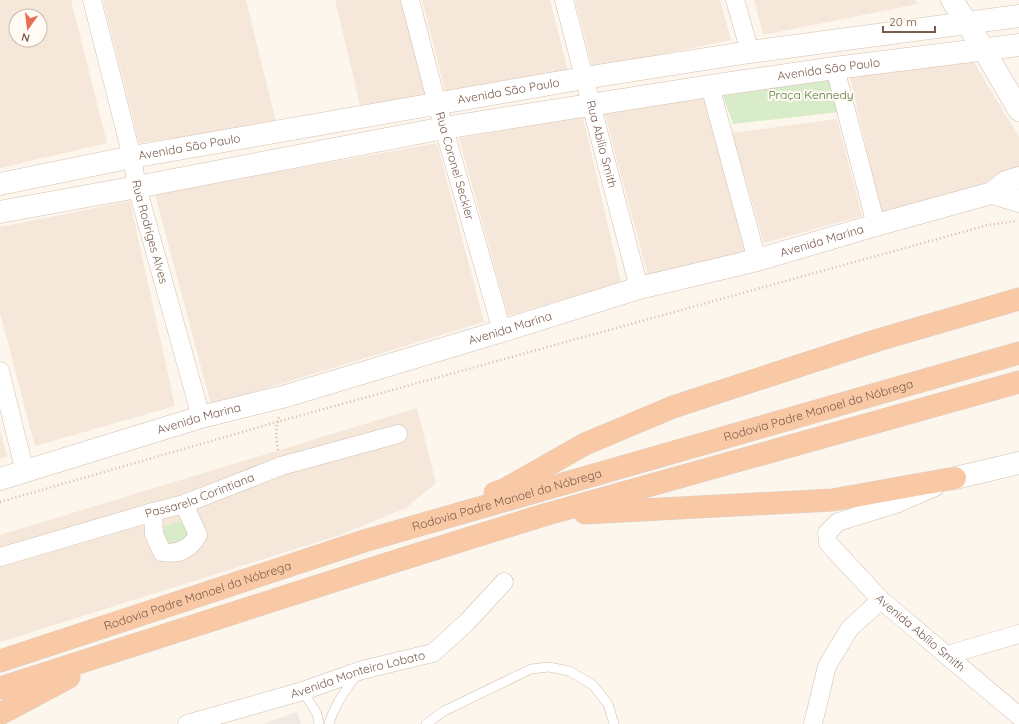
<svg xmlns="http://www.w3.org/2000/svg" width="1019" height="724" viewBox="0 0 1019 724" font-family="Quicksand,sans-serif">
  <rect width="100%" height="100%" fill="#fdf6ec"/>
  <g fill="#f5e8da" fill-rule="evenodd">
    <path d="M0 0H71L107 143 0 168ZM16 16H40V40H16Z"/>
    <path d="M103 0H246L277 125 139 143Z"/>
    <path d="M335 0H401L425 96 360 105Z"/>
    <path d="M422 0H550L568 71 446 94Z"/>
    <path d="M575 0H720L731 40 593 69Z"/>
    <path d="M754 0H915L918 4 763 35Z"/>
    <path d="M967 51 1019 137V168L988 186 881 212 849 73Z"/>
    <path d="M703 96 745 252 648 276 604 111Z"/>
    <path d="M583 117 621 282 508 316 459 138Z"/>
    <path d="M837 119 862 216 764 243 732 133Z"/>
    <path d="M437 143 484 322 211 405 155 194Z"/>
    <path d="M130 201 175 406 35 446 0 313V227Z"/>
    <path d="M417 408 436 483 406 508 340 535 0 642V535Z"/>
    <path d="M0 429 7 457 0 459Z"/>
  </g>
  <path fill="#efe9e4" d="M297 712 301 724H264Z"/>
  <g fill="#d8ecc9">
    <path d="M827 71 840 112 733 124 721 90Z"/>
    <path d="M176 522H185L191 538 185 545H165L161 537 164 526Z"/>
  </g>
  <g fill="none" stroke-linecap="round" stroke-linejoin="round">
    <defs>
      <g id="service">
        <path d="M303 691 317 714 319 724"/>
        <path d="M329 724C334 706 345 690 357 675"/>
        <path d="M426 724 444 711 531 669 549 667 569 671 593 685 608 704 614 724"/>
      </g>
      <g id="minor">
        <path id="s1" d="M92 0 132 157 137 187 201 417"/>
        <path id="s2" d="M410 0 437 104 502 331"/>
        <path id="s3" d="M564 0 639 288"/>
        <path d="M735 0 750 52"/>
        <path d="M835 68 876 225"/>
        <path d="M710 86 757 260"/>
        <path d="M0 371 25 472"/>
        <path id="s4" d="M935 487 896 504 838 522 827 533 828 543 881 600 1019 716"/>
        <path d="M153 512 154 534 162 552C178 555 190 549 198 535L184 504"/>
        <path id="s5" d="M0 557 153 512 184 504 281 466 398 434"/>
        <path d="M947 655 1019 634"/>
        <path id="s6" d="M187 724 303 691 362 670 433 653 467 622 504 582"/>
        <path d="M813 724 827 666 850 628 881 600"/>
      </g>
      <g id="tertiary">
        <path d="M952 0 984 50 1019 110"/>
        <path d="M992 193 1019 201"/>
        <path d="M955 478 1019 463"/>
        <path id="s7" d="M0 479 201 417 286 396 502 331 639 288 757 260 876 225 992 193 1006 182 1019 178"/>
      </g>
      <g id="secondary">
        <path id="s8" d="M0 184 132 157 584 78 750 52 1019 16"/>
        <path id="s9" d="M0 212 137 187 444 128 710 86 835 68 1019 45"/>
      </g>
      <g id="trunk">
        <path d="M495 493 504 490 585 444 673 407 878 340 1019 299"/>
        <path d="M585 513 832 500 955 478"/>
        <path id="s10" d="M0 661 364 541 1019 353"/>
        <path d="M0 688 396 561 544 515 1019 382"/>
        <path d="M0 714 69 677"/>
      </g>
    </defs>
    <use href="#service" stroke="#d1beb0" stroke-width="10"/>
    <use href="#minor" stroke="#d1beb0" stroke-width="19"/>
    <use href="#tertiary" stroke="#d1beb0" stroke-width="23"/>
    <use href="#secondary" stroke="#d6c0b0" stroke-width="23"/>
    <use href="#trunk" stroke="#dad1cd" stroke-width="23"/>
    <g stroke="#d9b8a5" stroke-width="2.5" stroke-dasharray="1 3" stroke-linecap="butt">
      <path d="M278 450C276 439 275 428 279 417"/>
      <path d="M0 502 277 422 988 225 1017 221"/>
    </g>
    <use href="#service" stroke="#fff" stroke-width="9"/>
    <use href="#minor" stroke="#fff" stroke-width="18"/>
    <use href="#tertiary" stroke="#fff" stroke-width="22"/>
    <use href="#secondary" stroke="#fff" stroke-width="22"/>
    <use href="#trunk" stroke="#f9c8a4" stroke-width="22"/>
  </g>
  <g text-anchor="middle" stroke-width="4" stroke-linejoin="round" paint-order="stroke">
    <g font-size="12" fill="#7a5c4d" stroke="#fffaf3">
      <text dy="4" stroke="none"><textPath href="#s9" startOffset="841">Avenida São Paulo</textPath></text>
      <text dy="4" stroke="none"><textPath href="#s8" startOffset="517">Avenida São Paulo</textPath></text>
      <text dy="4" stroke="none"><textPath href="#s3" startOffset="149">Rua Abilio Smith</textPath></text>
      <text dy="4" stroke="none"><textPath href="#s8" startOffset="193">Avenida São Paulo</textPath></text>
      <text dy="4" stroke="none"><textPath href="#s2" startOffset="172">Rua Coronel Seckler</textPath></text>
      <text dy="4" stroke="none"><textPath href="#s1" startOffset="239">Rua Rodriges Alves</textPath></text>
      <text dy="4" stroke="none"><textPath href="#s7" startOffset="856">Avenida Marina</textPath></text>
      <text dy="4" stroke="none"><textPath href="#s7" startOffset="532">Avenida Marina</textPath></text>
      <text dy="4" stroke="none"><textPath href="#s10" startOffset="856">Rodovia Padre Manoel da Nóbrega</textPath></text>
      <text dy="4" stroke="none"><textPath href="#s7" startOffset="208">Avenida Marina</textPath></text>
      <text dy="4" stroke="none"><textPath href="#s5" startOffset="209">Passarela Corintiana</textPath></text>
      <text dy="4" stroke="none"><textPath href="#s10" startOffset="532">Rodovia Padre Manoel da Nóbrega</textPath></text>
      <text dy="4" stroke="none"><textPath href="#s10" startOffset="208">Rodovia Padre Manoel da Nóbrega</textPath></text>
      <text dy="4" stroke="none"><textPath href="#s4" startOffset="258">Avenida Abílio Smith</textPath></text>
      <text dy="4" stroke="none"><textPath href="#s6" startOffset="178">Avenida Monteiro Lobato</textPath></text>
    </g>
    <g font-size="12" fill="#537a41" stroke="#fffaf3">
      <text x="811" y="99">Praça Kennedy</text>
    </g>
  </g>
  <g transform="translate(28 28) rotate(194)"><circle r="19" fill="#fffaf3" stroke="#cabbb1"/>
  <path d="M0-3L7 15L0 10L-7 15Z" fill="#e76f51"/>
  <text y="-6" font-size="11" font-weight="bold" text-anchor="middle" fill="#7a5c4d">N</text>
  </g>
  <path d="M883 26v6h52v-6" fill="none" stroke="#7a5c4d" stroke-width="2"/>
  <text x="889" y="26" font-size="12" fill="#7a5c4d" stroke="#fffaf3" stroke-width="3" paint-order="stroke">20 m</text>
</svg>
